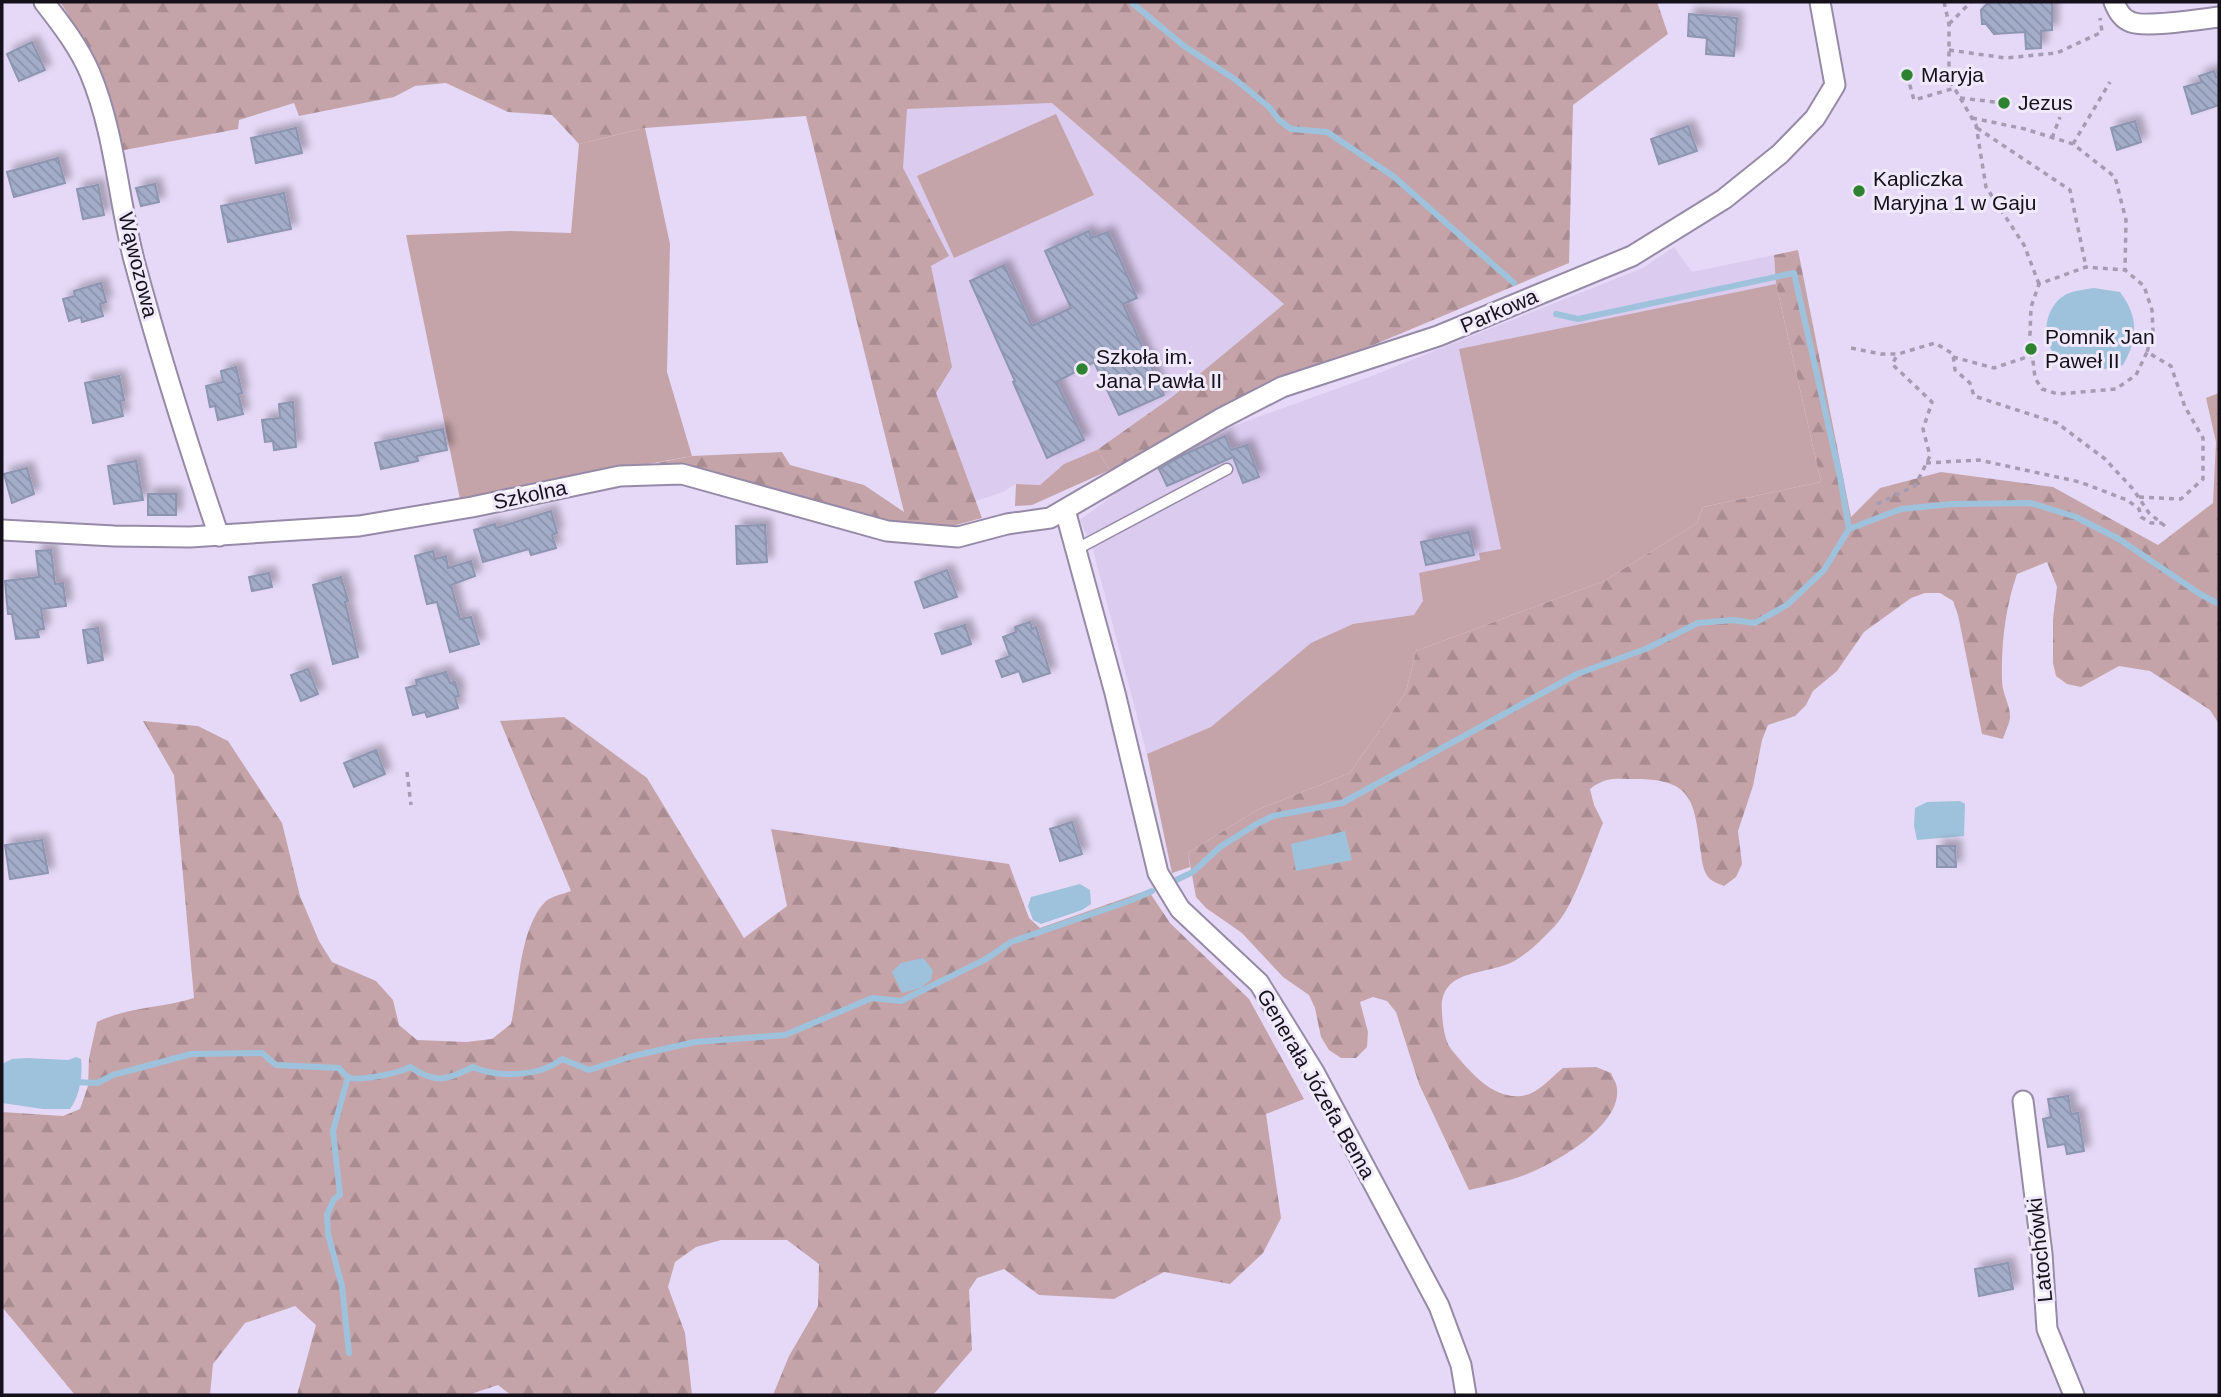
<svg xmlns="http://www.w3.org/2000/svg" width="2221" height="1397" viewBox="0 0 2221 1397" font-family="Helvetica,sans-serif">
  <defs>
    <pattern id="forest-firs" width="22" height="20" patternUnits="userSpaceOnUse" patternTransform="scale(1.75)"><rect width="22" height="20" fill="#c5a4a9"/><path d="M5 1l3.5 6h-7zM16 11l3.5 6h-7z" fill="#a88c91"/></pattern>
    <pattern id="building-back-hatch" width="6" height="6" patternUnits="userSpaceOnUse" patternTransform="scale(1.75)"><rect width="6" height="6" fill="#a3acc8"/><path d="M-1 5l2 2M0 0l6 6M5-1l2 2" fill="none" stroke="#8b93ab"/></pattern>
    <filter id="shadow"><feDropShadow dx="6" dy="-6" stdDeviation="3.5" flood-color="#0004"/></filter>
  </defs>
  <rect width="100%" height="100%" fill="#e5d9f7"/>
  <g fill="#dacbef">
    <path d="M1052 103 1493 287 1097 450 1059 468 1040 485 1016 484 1003 492 976 501 905 513 806 116 907 109Z"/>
    <path d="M1674 247 1692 272 1774 255 1776 284 1188 853 1190 867 1172 873 1147 754 1093 550 1080 520 1157 462 1233 426 1364 379 1643 268Z"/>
  </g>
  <g fill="#c5a4a9">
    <path d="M1056 114 1094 195 954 258 917 176Z"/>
    <path d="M645 128 670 244 667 372 692 456 460 499 406 235 511 231 571 233 579 144Z"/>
    <path d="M1776 284 1821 482 1703 507 1697 523 1604 581 1416 651 1406 692 1350 773 1257 810 1188 853 1190 867 1172 873 1147 754 1211 727 1311 643 1353 624 1414 615 1423 601 1419 573 1480 560 1479 553 1501 549 1459 349Z"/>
    <path d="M1097 450 1110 470 1032 505 1015 506 1016 484 1040 485 1064 464Z"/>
  </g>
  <g fill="url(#forest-firs)">
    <path d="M60 2H1657L1668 34 1573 105 1569 263 1278 385 1117 473 1110 470 1097 450 1172 397 1284 304 1052 103 907 109 903 168 949 256 931 266 952 367 936 393 982 518 945 528 904 526 696 469 657 463 692 456 782 452 790 465 864 485 904 512 806 116 645 128 579 144 552 115 508 112 446 83 415 86 394 97 299 116 294 103 239 120 238 129 119 151C104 99 91 47 60 2Z"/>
    <path d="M1798 250 1851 517 1880 488 1941 472 2053 487 2158 545 2213 503 2216 442 2206 398 2219 393V724L2210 710 2150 671 2119 666 2081 687 2067 684 2056 676 2053 663V619L2057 587 2047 562 2017 574C2005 608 2001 646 2002 681 2002 693 2011 707 2010 718 2009 725 2005 732 2003 739L1982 734 1958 615 1953 601 1940 593H1925L1911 598 1864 632 1837 671 1813 691 1806 705 1795 716 1768 725 1762 740 1753 786 1738 831 1742 864 1736 877 1724 886C1720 884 1713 882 1710 879 1703 872 1702 862 1701 853 1694 804 1695 779 1636 779 1617 779 1606 776 1590 789L1594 805 1603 823C1593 847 1575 902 1559 921 1548 934 1531 951 1516 960 1488 977 1438 966 1442 1013 1443 1025 1444 1039 1451 1049 1465 1066 1482 1087 1503 1094 1532 1103 1543 1084 1563 1068L1596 1067 1611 1073C1613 1078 1617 1084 1617 1089 1621 1127 1552 1165 1522 1176 1505 1182 1487 1186 1469 1190L1419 1084 1396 1012 1387 1001 1373 997 1360 1002 1368 1032 1367 1047 1356 1058H1341L1329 1050 1321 1037 1315 1008 1309 995 1283 977 1242 933 1206 908 1196 897 1188 853 1257 810 1350 773 1406 692 1416 651 1604 581 1697 523 1703 507 1821 482 1776 284 1774 255Z"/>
    <path d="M564 717 647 778 744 938 787 906 771 829 1009 864 1029 918 1040 928 1148 890 1170 923 1249 999 1304 1099 1266 1114 1281 1218 1263 1253 1230 1284 1164 1272 1114 1299 1039 1295 1004 1269 977 1278 969 1290 972 1350 933 1395H773L789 1356 818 1306 819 1264 787 1240H721L696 1247 675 1262 668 1287 685 1333 692 1395H511L498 1385 468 1395H297L316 1325 295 1306 245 1323 213 1364 210 1395H75L2 1307V1112L63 1116 80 1109 88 1086 89 1058 97 1022C127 1007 162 1008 194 998L174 775 143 721 198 726 228 741 282 823 300 896 319 941 332 962 376 981 393 1000 399 1025 417 1040 466 1042 492 1039 511 1024C519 989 519 929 545 902 551 896 563 894 571 891L500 721Z"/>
  </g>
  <g fill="#9fc2dc">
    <path d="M2094 288 2120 292C2139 317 2138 339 2123 365 2104 371 2083 372 2064 362 2037 348 2042 301 2072 292 2079 290 2087 289 2094 288Z"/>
    <path d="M1960 801 1965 804 1964 836 1917 840 1914 826 1915 808 1927 802Z"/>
    <path d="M1345 831 1352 860 1296 871 1291 844Z"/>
    <path d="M1080 884 1090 890 1091 904 1082 910 1041 924 1033 920 1028 906 1031 897Z"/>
    <path d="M923 958 933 970 931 980 920 988 902 993 892 972 901 963Z"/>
    <path d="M76 1057 81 1059C83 1074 80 1096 70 1109H43L2 1103V1064L12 1059 27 1058 68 1060Z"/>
  </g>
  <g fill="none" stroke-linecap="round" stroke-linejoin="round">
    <g stroke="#9fc2dc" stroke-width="6">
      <path d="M1131 2 1184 46 1236 80 1269 107 1279 120 1291 129 1327 132 1393 176 1514 283"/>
      <path d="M1556 314 1578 319 1794 273 1840 477 1849 529"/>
      <path d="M1174 881 1193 872 1220 847 1255 825 1273 816 1342 803 1577 674 1648 648 1698 623 1733 620 1755 623 1787 605 1824 570 1849 529 1901 509 1953 504 2031 503 2076 517 2119 539 2200 594 2219 604"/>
      <path d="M348 1077 333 1131 340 1195 334 1199 327 1215 328 1234 342 1286 349 1353"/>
      <path d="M73 1082 97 1083 113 1075 191 1054 262 1053 276 1065 339 1068C342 1071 344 1075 348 1077 357 1082 400 1073 410 1067 436 1084 447 1080 473 1067 498 1078 539 1077 562 1059L589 1070 633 1056 695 1042 785 1035 872 998 901 1001 986 959 1011 942 1132 900 1152 891"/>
    </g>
  </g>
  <g fill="url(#building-back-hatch)" stroke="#8d95b1" stroke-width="2" filter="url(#shadow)">
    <path d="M1989 2H2052V30L2041 31V48L2026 49 2025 32 1994 34 1986 24H1982L1981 10Z"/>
    <path d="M1689 14 1737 18 1734 56 1706 54 1707 38 1688 36Z"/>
    <path d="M32 42 45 70 19 81 7 54Z"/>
    <path d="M2214 71 2216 77 2219 76V105L2192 114 2184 87 2202 82 2199 76Z"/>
    <path d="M2135 121 2141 142 2117 150 2111 128Z"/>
    <path d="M1688 126 1697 151 1659 164 1651 139Z"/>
    <path d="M296 128 302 153 256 163 251 138Z"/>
    <path d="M58 158 65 183 14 197 7 172Z"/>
    <path d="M155 184 159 202 141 206 136 188Z"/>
    <path d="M98 185 104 215 83 219 77 189Z"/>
    <path d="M284 193 291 229 228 242 221 206Z"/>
    <path d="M1089 231 1091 238 1108 232 1137 298 1123 304 1164 395 1119 415 1094 362 1056 382 1084 440 1047 458 1013 382 1015 381 970 281 1004 265 1032 326 1071 308 1045 251Z"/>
    <path d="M101 283 106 302 100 304 103 316 82 322 81 317 69 321 63 299 75 296 74 291Z"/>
    <path d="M236 367 242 393 238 394 243 414 218 420 215 406 210 407 206 386 223 382 221 371Z"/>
    <path d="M119 376 124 400 120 401 123 416 93 423 85 383Z"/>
    <path d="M293 402 296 447 274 450 273 441 265 442 262 420 280 418 279 404Z"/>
    <path d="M443 429 447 450 417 456 418 461 381 469 375 443Z"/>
    <path d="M1225 436 1231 450 1247 445 1259 477 1243 483 1233 457 1167 486 1159 469 1183 455Z"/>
    <path d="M136 461 143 500 114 504 108 466Z"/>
    <path d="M27 468 34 494 12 503 4 474Z"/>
    <rect x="148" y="494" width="28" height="21"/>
    <path d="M551 511 557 533 552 535 556 548 531 555 529 549 483 562 474 530 495 524 496 528Z"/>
    <path d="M765 525 767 562 737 564 736 526Z"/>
    <path d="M1469 532 1474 555 1426 565 1421 542Z"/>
    <path d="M51 550 55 584 63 583 66 606 41 609 44 629 37 630 39 637 16 639 12 614H8L5 581 39 577 36 551Z"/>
    <path d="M433 551 435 559 446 556 448 568 471 561 475 576 451 585 460 619 471 617 479 644 450 652 437 602 427 604 415 556Z"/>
    <path d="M947 570 957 597 924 608 915 582Z"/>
    <path d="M269 573 272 587 252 591 249 577Z"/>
    <path d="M341 577 348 601 345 602 358 657 333 664 313 585Z"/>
    <path d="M1030 622 1032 629 1036 627 1050 673 1023 682 1019 671 1002 677 996 661 1010 656 1003 637 1016 632 1015 627Z"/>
    <path d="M965 625 971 644 942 654 935 634Z"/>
    <path d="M98 628 103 660 88 663 83 630Z"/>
    <path d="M308 669 318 694 301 701 291 675Z"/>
    <path d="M446 672 450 683 455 682 459 696 455 697 458 708 427 717 425 712 413 715 406 688 417 685 416 680Z"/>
    <path d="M376 750 385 774 354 787 344 763Z"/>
    <path d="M1072 822 1082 854 1060 861 1050 829Z"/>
    <path d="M42 840 48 873 10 879 5 845Z"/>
    <path d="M1937 846H1955L1956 867H1937Z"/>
    <path d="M2068 1096 2071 1114 2078 1113 2084 1151 2067 1154 2065 1144 2048 1147 2043 1119 2051 1117 2048 1099Z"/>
    <path d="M2008 1263 2013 1289 1979 1296 1975 1269Z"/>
  </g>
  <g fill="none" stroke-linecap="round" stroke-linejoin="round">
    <defs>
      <path id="service" d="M1075 550 1227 469"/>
      <g id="minor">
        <path d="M44 2C61 24 79 47 90 73 115 133 118 198 134 260 159 353 188 445 219 536"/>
        <path d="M2114 2C2117 10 2122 19 2131 22 2145 28 2202 19 2219 17"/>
        <path d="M1065 510 1115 693 1158 873 1180 909 1259 983 1314 1072 1439 1306 1461 1365 1466 1395"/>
        <path d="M2 530 114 536 190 537 359 526 472 507 620 476 682 474 887 531 958 537 1007 524 1050 518 1222 418 1282 387 1438 336 1632 256 1724 199 1780 154 1815 118 1835 85 1820 2"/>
        <path d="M2023 1101 2042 1254 2047 1329 2074 1395"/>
      </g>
    </defs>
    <use href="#service" stroke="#968aa6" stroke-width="13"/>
    <use href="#minor" stroke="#968aa6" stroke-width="23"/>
    <g stroke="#a59cb3" stroke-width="3.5" stroke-dasharray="5 5" stroke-linecap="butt">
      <path d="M1944 2 1949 24V79L1976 125 1986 187 2024 245 2039 284"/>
      <path d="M1949 24 1971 2"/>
      <path d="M1949 50 2006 58 2057 53 2102 32 2100 18"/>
      <path d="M1907 75 1914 100 1955 88"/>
      <path d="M1960 98 2004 103"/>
      <path d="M1972 118 2025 129 2073 144 2115 177 2126 220 2125 270"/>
      <path d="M1977 128 2070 190 2086 267"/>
      <path d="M2052 138 2060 117"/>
      <path d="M2073 144 2110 82"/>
      <path d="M1851 348 1881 354H1898L1935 343 1953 354 1955 370 1970 383 1974 396 2057 423 2105 459 2133 489 2149 513 2165 526"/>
      <path d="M1953 357 1994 368 2033 355"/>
      <path d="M1926 463 1979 460 2080 482 2127 500 2139 509 2141 517 2151 523H2162"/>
      <path d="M2139 497 2181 499 2203 479V438L2185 407 2171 366 2147 352 2153 331 2152 310 2144 286 2125 270 2086 267 2039 284 2031 307 2030 335 2035 378 2042 389 2058 394 2116 389 2136 375 2147 352"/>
      <path d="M1877 504 1915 486 1930 456 1923 429 1932 402 1892 364 1898 354"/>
      <path d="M407 772 411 805"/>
    </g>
    <use href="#service" stroke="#fff" stroke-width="10"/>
    <use href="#minor" stroke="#fff" stroke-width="19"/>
  </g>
  <g fill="#2e8331" stroke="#f0e9fb" stroke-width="2.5">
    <circle cx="1907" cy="75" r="7"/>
    <circle cx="2004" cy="103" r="7"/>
    <circle cx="1859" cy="191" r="7"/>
    <circle cx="2031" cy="349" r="7"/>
    <circle cx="1082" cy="369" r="7"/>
  </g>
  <g text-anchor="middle" stroke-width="6" stroke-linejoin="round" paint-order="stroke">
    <g font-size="21" fill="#15101a" stroke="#f0e9fb" text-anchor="start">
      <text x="1921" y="82">Maryja</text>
      <text x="2018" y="110">Jezus</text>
      <text x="1873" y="186">Kapliczka<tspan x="1873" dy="24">Maryjna 1 w Gaju</tspan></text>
      <text x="2045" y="344">Pomnik Jan<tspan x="2045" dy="24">Paweł II</tspan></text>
      <text x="1096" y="364">Szkoła im.<tspan x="1096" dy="24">Jana Pawła II</tspan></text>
    </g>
    <g font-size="21" fill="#15101a" stroke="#f0e9fb">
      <text transform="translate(138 265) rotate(76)" y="7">Wąwozowa</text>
      <text transform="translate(1499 311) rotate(-23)" y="7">Parkowa</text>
      <text transform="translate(530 495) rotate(-12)" y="7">Szkolna</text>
      <text transform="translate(1316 1084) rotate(60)" y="7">Generała Józefa Bema</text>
      <text transform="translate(2040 1250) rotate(-96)" y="7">Latochówki</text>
    </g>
  </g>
  <rect width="2221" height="1397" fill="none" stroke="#15101a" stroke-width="7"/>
</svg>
